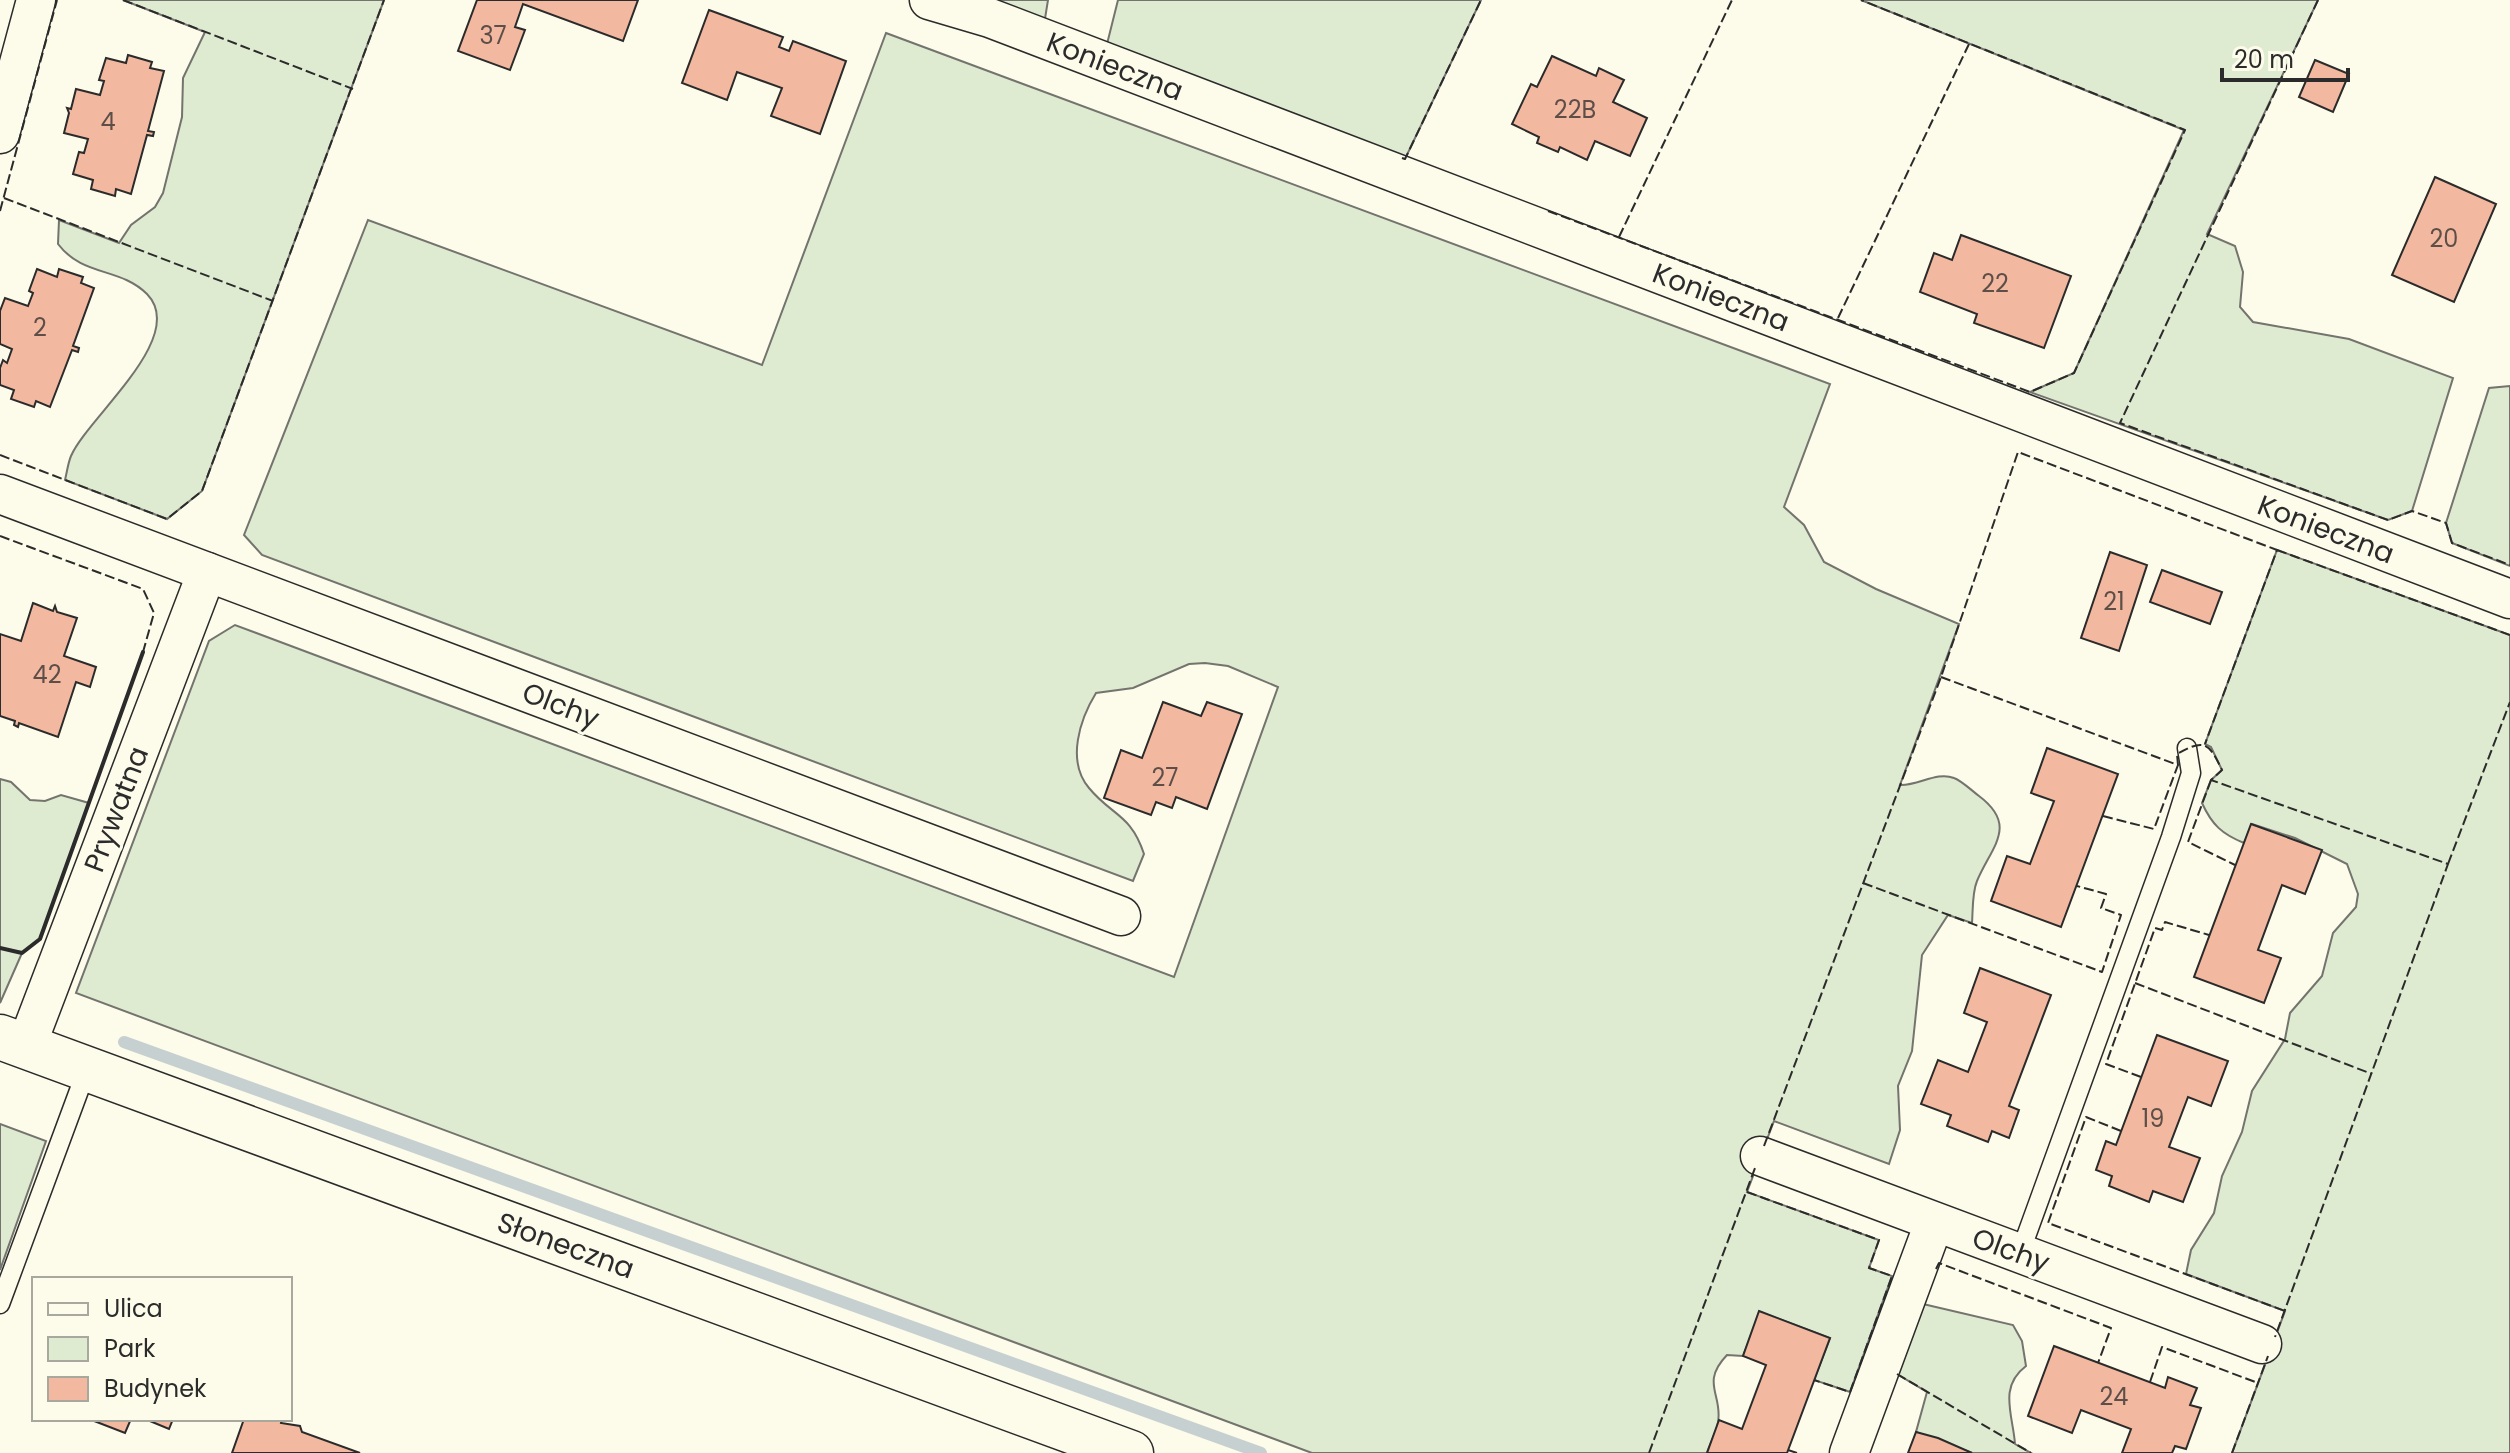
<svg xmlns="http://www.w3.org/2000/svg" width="2510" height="1453" viewBox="0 0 2510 1453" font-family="Poppins,sans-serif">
  <rect width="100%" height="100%" fill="#fdfbea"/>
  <g fill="#deebd1" stroke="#74746e" stroke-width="2">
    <path d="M123 0H384L202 491 167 519 65 480C67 472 68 463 71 456 87 418 189 337 147 294 120 267 83 277 58 244L59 220 119 243 131 225 155 207 163 193 182 117 183 78 205 32Z"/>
    <path d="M976 0H1048L1044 25Z"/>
    <path d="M1118 0H1481L1405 159 1106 48Z"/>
    <path d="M1861 0H2318L2207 234 2235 246 2243 272 2240 307 2253 322 2349 339 2453 378 2412 511 2388 520 2030 392 2074 373 2184 130Z"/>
    <path d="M886 33 1830 384 1784 507 1804 525 1824 562 1876 589 1959 624 1900 785C1918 786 1937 771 1954 778 1962 781 1971 790 1979 796 2019 826 1991 847 1977 881 1972 893 1973 910 1972 923L1948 915 1922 955 1912 1051 1898 1086 1900 1130 1889 1164 1774 1121 1747 1192 1879 1240 1869 1268 1892 1276 1850 1392 1814 1380 1830 1338 1760 1312 1743 1356 1727 1355C1700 1383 1723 1395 1718 1422 1717 1432 1710 1443 1707 1453H1312L76 993 209 641 235 625 1174 977 1278 687 1228 666 1205 663 1189 664 1133 688 1096 693C1080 719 1066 761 1089 788 1112 816 1131 814 1144 854L1133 881 262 555 244 535 368 220 762 365Z"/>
    <path d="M2510 386V566L2452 543 2446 523 2489 388Z"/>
    <path d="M2277 550 2510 635V1453H2232L2285 1311 2186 1274 2191 1250 2214 1213 2222 1176 2242 1132 2252 1091 2285 1039 2290 1013 2322 976 2333 933 2356 907 2358 894 2347 864 2295 838 2252 824 2244 843C2222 834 2212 825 2202 803L2211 780 2222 770 2211 747 2205 744Z"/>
    <path d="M0 779 11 782 30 800 45 801 61 795 89 803 40 939 22 953 0 1003Z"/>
    <path d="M0 1124 46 1141 0 1270Z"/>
    <path d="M1923 1304 2013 1325 2022 1341 2026 1366C1998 1387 2013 1415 2015 1444L2031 1453H1972L1916 1432 1927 1392 1897 1374Z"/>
  </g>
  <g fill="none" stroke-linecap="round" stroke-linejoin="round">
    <path stroke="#c7d0d0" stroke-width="12" d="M124 1042 1261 1453"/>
  </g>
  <g fill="#f2b8a0" stroke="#2b2b2b" stroke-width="2">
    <path d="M477 0H638L623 41 523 4 515 27 525 30 510 70 458 51Z"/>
    <path d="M709 10 783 37 779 47 789 51 793 41 846 61 820 134 771 116 782 88 737 72 727 100 682 83Z"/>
    <path d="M128 55 152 62 150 68 164 71 148 131 154 132 153 136 147 135 131 194 116 189 115 196 91 189 93 180 73 174 79 152 84 153 88 139 64 133 69 113 67 108 71 109 76 89 100 95 104 81 99 80 106 58 126 63Z"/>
    <path d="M1552 56 1596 76 1599 68 1624 80 1613 102 1647 118 1630 156 1595 141 1587 160 1560 147 1558 152 1537 143 1539 137 1512 124 1531 84 1537 87Z"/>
    <path d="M2315 60 2349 74 2333 112 2299 97Z"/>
    <path d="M2435 177 2496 204 2454 302 2392 275Z"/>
    <path d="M1961 235 2071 276 2044 348 1974 323 1977 314 1920 292 1934 253 1952 260Z"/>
    <path d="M37 269 57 277 59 269 83 277 81 283 94 288 73 346 79 348 78 352 72 350 50 407 36 401 34 407 11 399 14 390 0 385V368L3 360 7 363 12 349 0 344V311L5 298 28 306 33 293 29 291Z"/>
    <path d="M2110 552 2147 565 2119 651 2081 638Z"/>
    <path d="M2162 570 2222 592 2210 624 2150 602Z"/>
    <path d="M33 603 53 611 55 606 57 612 77 618 64 656 96 667 90 687 76 682 58 737 19 723 18 727 14 725 15 721 0 716V634L21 641Z"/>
    <path d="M1163 702 1201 716 1207 702 1242 714 1207 809 1176 797 1172 808 1156 802 1151 815 1104 798 1121 750 1142 758Z"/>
    <path d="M2047 748 2118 774 2061 927 1991 901 2007 856 2030 864 2054 801 2031 793Z"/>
    <path d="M2251 824 2322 850 2305 894 2282 885 2258 950 2281 958 2264 1003 2194 977Z"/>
    <path d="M1980 968 2051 995 2009 1106 2019 1110 2009 1138 1992 1131 1988 1142 1947 1126 1951 1115 1921 1104 1938 1060 1968 1072 1987 1022 1964 1013Z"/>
    <path d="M2157 1035 2228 1061 2211 1106 2188 1097 2169 1147 2200 1158 2183 1202 2153 1191 2149 1202 2109 1186 2112 1176 2096 1170 2106 1141 2116 1145Z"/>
    <path d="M1759 1311 1830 1338 1787 1453H1707L1719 1420 1742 1429 1766 1365 1743 1356Z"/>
    <path d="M2054 1346 2165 1388 2168 1377 2197 1388 2190 1405 2201 1408 2186 1449 2175 1446 2172 1453H2122L2131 1429 2081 1410 2072 1433 2028 1416Z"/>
    <path d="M89 1419H131L125 1433Z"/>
    <path d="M145 1419H173L169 1429Z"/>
    <path d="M244 1419H282L281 1423 300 1426 302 1432 360 1453H232Z"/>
    <path d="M1916 1432 1938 1438 1972 1453H1908Z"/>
  </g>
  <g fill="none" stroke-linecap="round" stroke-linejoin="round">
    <defs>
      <g id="lane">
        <path d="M2020 1253 2171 837 2191 773 2187 748"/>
        <path d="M0 1304 87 1069"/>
      </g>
      <g id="street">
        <path d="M929 0 990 18 2510 599"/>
        <path d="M0 134 36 0"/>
        <path d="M0 494 1121 916"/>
        <path d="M26 1047 207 572"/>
        <path d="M1760 1156 2262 1344"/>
        <path d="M1849 1453 1934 1223"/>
      </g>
      <path id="secondary" d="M0 1037 1131 1453"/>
    </defs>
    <use href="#lane" stroke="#2b2b2b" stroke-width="21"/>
    <use href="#street" stroke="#2b2b2b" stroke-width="41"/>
    <use href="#secondary" stroke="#2b2b2b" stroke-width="47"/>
    <use href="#lane" stroke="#fdfbea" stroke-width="18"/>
    <use href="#street" stroke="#fdfbea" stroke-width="38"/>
    <use href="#secondary" stroke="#fdfbea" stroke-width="44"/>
    <g stroke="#2b2b2b" stroke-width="2" stroke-dasharray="10 4" stroke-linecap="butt">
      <path d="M123 0 353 89"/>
      <path d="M2318 0 2120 423 2388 520 2412 511 2446 523 2452 543 2510 565"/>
      <path d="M1402 158 1405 159 1481 0"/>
      <path d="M4 198 273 301"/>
      <path d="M0 211 57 0"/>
      <path d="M1548 211 2030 392 2074 373 2185 130 1861 0"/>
      <path d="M1619 237 1732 0"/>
      <path d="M1838 318 1969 44"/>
      <path d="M0 455 167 519 202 491 384 0"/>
      <path d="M0 536 143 589 154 613 143 652"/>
      <path d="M2277 550 2510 635"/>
      <path d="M1941 677 2178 765 2177 754C2205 738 2209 743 2222 770L2211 780 2448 864 2275 1337"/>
      <path d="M2211 780 2188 842 2235 865"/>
      <path d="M2103 816 2154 829 2178 765"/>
      <path d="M2448 864 2510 702"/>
      <path d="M1863 883 2102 972 2121 915 2101 908 2106 894 2077 886"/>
      <path d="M2135 983 2372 1074"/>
      <path d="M2141 1077 2106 1064 2155 928 2162 930 2165 922 2209 935"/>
      <path d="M2121 1131 2086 1117 2048 1223 2285 1311"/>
      <path d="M1764 1146 1941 677 2018 452 2277 550 2205 744"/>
      <path d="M1747 1192 1879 1240 1869 1268 1892 1276 1850 1392 1814 1380"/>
      <path d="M1936 1269 1939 1263 2111 1328 2098 1363"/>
      <path d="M1897 1374 2031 1453"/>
      <path d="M2150 1382 2162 1347 2258 1383"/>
      <path d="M1788 1450 1797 1453"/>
      <path d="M1649 1453 1755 1168"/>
      <path d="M2232 1453 2268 1356"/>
    </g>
    <path stroke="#2b2b2b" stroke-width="4" d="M0 948 22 953 40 939 143 652"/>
  </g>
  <g text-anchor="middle" stroke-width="6" stroke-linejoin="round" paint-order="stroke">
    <g font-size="24" fill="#5d4e48">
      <text x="493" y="44">37</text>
      <text x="1575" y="118">22B</text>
      <text x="108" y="130">4</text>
      <text x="2444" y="247">20</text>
      <text x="1995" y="292">22</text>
      <text x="40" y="336">2</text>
      <text x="2114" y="610">21</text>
      <text x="47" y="683">42</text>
      <text x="1165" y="786">27</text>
      <text x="2153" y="1127">19</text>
      <text x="2114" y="1405">24</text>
    </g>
    <g font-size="28" fill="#2b2b2b" stroke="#fdfbea">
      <text transform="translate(1115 66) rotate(21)" y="10">Konieczna</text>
      <text transform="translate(1721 297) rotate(21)" y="10">Konieczna</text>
      <text transform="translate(2326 529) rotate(21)" y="10">Konieczna</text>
      <text transform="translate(561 705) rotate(21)" y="10">Olchy</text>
      <text transform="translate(116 809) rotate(-69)" y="10">Prywatna</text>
      <text transform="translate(566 1245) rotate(20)" y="10">Słoneczna</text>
      <text transform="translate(2011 1250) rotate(20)" y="10">Olchy</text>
    </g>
  </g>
  <rect x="32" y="1277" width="260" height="144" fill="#fdfbea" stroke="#a9a89e" stroke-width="2"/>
  <rect x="48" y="1303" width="40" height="12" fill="#fdfbea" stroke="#a9a89e" stroke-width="2"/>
  <text x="104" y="1317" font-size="24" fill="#2b2b2b">Ulica</text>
  <rect x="48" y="1337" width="40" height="24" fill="#deebd1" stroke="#a9a89e" stroke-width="2"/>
  <text x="104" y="1357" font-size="24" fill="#2b2b2b">Park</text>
  <rect x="48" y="1377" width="40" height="24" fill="#f2b8a0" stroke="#a9a89e" stroke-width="2"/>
  <text x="104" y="1397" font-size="24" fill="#2b2b2b">Budynek</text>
  <path d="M2222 68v12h126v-12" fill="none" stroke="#2b2b2b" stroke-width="4"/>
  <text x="2234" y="68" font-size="24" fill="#2b2b2b" stroke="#fdfbea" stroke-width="6" paint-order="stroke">20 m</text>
</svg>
